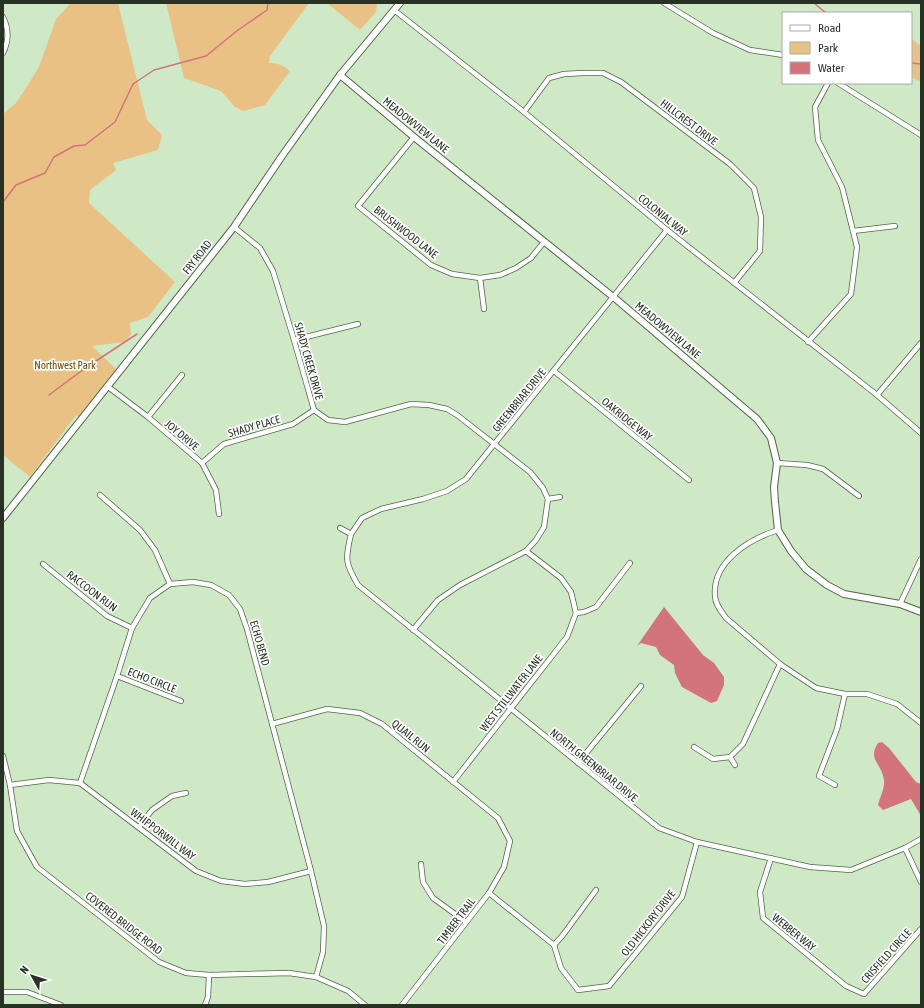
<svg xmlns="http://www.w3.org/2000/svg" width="924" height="1008" viewBox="0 0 924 1008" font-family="'Asap Condensed',sans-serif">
  <rect width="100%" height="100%" fill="#cfe9c6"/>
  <g fill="#eac185">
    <path d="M71 3H118L147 120 162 135 158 150 113 163 116 170 90 190 89 203 175 282 148 317 130 323 131 334 125 342 92 346 119 372 81 419 76 415 30 477 3 455V114L16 103 26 88 39 67 56 19Z"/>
    <path d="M166 3H309L270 56 269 63C278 63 283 65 290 71L265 105 243 111 235 107 221 91 184 78Z"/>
    <path d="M327 3H377L376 12 360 30Z"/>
    <path d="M911 38 921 46V82L911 77Z"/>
  </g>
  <g fill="#d27479">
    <path d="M664 607 703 655 714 663 724 677V685L717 701 711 703 682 687 675 673 674 665 660 655 656 647 641 643 637 646Z"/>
    <path d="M882 742 889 748 916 782 921 784V816L911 799 883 810 878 805C880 797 885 788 884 780 882 763 867 760 878 743Z"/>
  </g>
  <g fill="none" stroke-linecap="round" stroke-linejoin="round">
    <g stroke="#d27479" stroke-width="1.5">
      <path d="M814 3 826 13"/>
      <path d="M911 63 921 64"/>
      <path d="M3 202 16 185 45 173 54 157 74 146 85 145 115 122 133 84 154 70 206 56 238 30 267 10 268 3"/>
      <path d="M96 361 137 334"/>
      <path d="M49 395 88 366"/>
    </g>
    <defs>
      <g id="minor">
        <path d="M664 3 713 33 750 50 783 55"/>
        <path d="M394 10 524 112 667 230 877 395 921 433"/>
        <path d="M3 17C9 29 9 41 3 53"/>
        <path d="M838 83 921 135"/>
        <path d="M524 112 549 78 564 74 583 73H603L621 82 730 164 754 188 761 217 760 251 734 283"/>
        <path d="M414 137 358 206 431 265 452 274 480 278 500 275 516 268 531 258 544 242"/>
        <path d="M234 227 260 248 273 271 294 340 314 410 328 420 345 422 411 404 429 405 447 409 457 415 530 472 543 488 548 499"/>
        <path d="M853 231 895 226"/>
        <path d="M480 278 484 309"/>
        <path d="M294 340 358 324"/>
        <path d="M808 342 851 294 857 247 842 187 818 140 815 107 828 83"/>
        <path d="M554 371 689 480"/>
        <path d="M107 386 148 417 202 463 216 490 219 514"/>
        <path d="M877 395 921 343"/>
        <path d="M148 417 182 375"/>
        <path d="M202 463 224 444 293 424 314 410"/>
        <path d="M777 463 807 465 823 469 859 496"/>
        <path d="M100 495 140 530 155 550 170 584"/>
        <path d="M340 528 351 534C345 559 345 563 358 585L659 828 697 842 810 867 851 870 905 848 921 839"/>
        <path d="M778 530C750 539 712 561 715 596 715 604 721 611 726 618L780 664 816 688 845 694H867L897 704 921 723"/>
        <path d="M351 534 362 518 381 509 423 499 447 491 466 479 667 230"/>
        <path d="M526 551 561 578 571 592 576 613"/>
        <path d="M43 564 107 616 132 628"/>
        <path d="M900 604 921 559"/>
        <path d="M576 613 584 612 596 607 630 563"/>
        <path d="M413 630 438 600 460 585 526 551 536 540 544 527 548 499 560 497"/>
        <path d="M117 676 181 701"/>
        <path d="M272 724 327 709 360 713 382 724 498 818 510 841 504 867 489 893 402 1005"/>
        <path d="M694 747 713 759 730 757 735 765"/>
        <path d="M3 756 10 785 17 831 37 867 159 962 186 973 209 975 289 973 316 977 348 991 365 1005"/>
        <path d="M730 757 743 744 780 664"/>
        <path d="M578 763 641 686"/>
        <path d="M453 782 567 637 576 613"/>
        <path d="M80 783 117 676 132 628 150 598 170 584 193 582 211 585 229 595 240 609 247 629 311 871 324 926 323 952 316 977"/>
        <path d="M10 785 49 780 80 783 196 871 221 881 245 884 268 882 311 871"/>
        <path d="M835 785 819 776 837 729 845 694"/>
        <path d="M139 827 152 810 172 796 186 793"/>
        <path d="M905 848 921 882"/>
        <path d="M771 858 760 892 763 918 846 986 864 994 921 929"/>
        <path d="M421 864 423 882 433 898 466 922"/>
        <path d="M489 893 554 945 561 968 578 990 609 986 682 897 697 842"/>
        <path d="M554 945 563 935 596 890"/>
        <path d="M3 992H27L61 1005"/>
        <path d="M205 1005 208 997 209 975"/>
      </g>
      <g id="tertiary">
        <path d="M340 75 414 137 617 300 757 419 771 438 777 463 774 487 775 502 778 530 791 551 806 569 827 585 844 594 900 604 921 612"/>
        <path d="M3 518 234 227 282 156 340 75 400 3"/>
      </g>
    </defs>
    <use href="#minor" stroke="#506648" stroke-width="6"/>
    <use href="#tertiary" stroke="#506648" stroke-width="8"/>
    <use href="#minor" stroke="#fff" stroke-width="4.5"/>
    <use href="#tertiary" stroke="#fff" stroke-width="6"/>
  </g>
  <g text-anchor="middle" stroke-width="3.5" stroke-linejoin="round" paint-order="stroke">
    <g font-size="11" fill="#283224" stroke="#fff">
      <text transform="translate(689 122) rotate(37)" y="4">HILLCREST DRIVE</text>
      <text transform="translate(416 125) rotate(39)" y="4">MEADOWVIEW LANE</text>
      <text transform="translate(663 215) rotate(39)" y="4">COLONIAL WAY</text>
      <text transform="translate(406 232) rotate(38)" y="4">BRUSHWOOD LANE</text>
      <text transform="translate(197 257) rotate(-52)" y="4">FRY ROAD</text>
      <text transform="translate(668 330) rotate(40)" y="4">MEADOWVIEW LANE</text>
      <text transform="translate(309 361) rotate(74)" y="4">SHADY CREEK DRIVE</text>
      <text transform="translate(519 400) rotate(-51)" y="4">GREENBRIAR DRIVE</text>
      <text transform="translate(627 419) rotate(39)" y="4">OAKRIDGE WAY</text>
      <text transform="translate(254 426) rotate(-16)" y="4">SHADY PLACE</text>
      <text transform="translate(182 435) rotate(40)" y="4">JOY DRIVE</text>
      <text transform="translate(92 591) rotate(37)" y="4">RACCOON RUN</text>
      <text transform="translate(260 643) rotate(74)" y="4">ECHO BEND</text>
      <text transform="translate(152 680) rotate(21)" y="4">ECHO CIRCLE</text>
      <text transform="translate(511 693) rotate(-52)" y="4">WEST STILLWATER LANE</text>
      <text transform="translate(411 736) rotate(39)" y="4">QUAIL RUN</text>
      <text transform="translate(594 765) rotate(39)" y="4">NORTH GREENBRIAR DRIVE</text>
      <text transform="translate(163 834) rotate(37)" y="4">WHIPPORWILL WAY</text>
      <text transform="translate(456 921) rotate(-53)" y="4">TIMBER TRAIL</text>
      <text transform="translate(124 923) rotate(38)" y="4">COVERED BRIDGE ROAD</text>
      <text transform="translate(648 923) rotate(-52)" y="4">OLD HICKORY DRIVE</text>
      <text transform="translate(794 932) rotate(39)" y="4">WEBBER WAY</text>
      <text transform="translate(886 956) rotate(-48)" y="4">CRISFIELD CIRCLE</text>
    </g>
    <g font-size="11" fill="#6c4a04" stroke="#fff">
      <text x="65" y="369">Northwest Park</text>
    </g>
  </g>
  <rect width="924" height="1008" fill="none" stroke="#283224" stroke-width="8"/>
  <rect x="782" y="12" width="130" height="72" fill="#ffffff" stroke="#a9ada7"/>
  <rect x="790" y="25" width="20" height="6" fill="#ffffff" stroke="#a9ada7"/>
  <text x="818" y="32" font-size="12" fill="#283224">Road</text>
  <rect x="790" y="42" width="20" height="12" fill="#eac185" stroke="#a9ada7"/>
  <text x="818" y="52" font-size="12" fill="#283224">Park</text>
  <rect x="790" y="62" width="20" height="12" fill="#d27479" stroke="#a9ada7"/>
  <text x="818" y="72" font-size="12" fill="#283224">Water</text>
  <g transform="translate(32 976) rotate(309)" stroke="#ffffff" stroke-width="3" paint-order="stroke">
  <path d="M0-3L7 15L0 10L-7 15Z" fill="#283224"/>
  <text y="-6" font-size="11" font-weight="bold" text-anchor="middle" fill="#283224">N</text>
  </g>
</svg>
